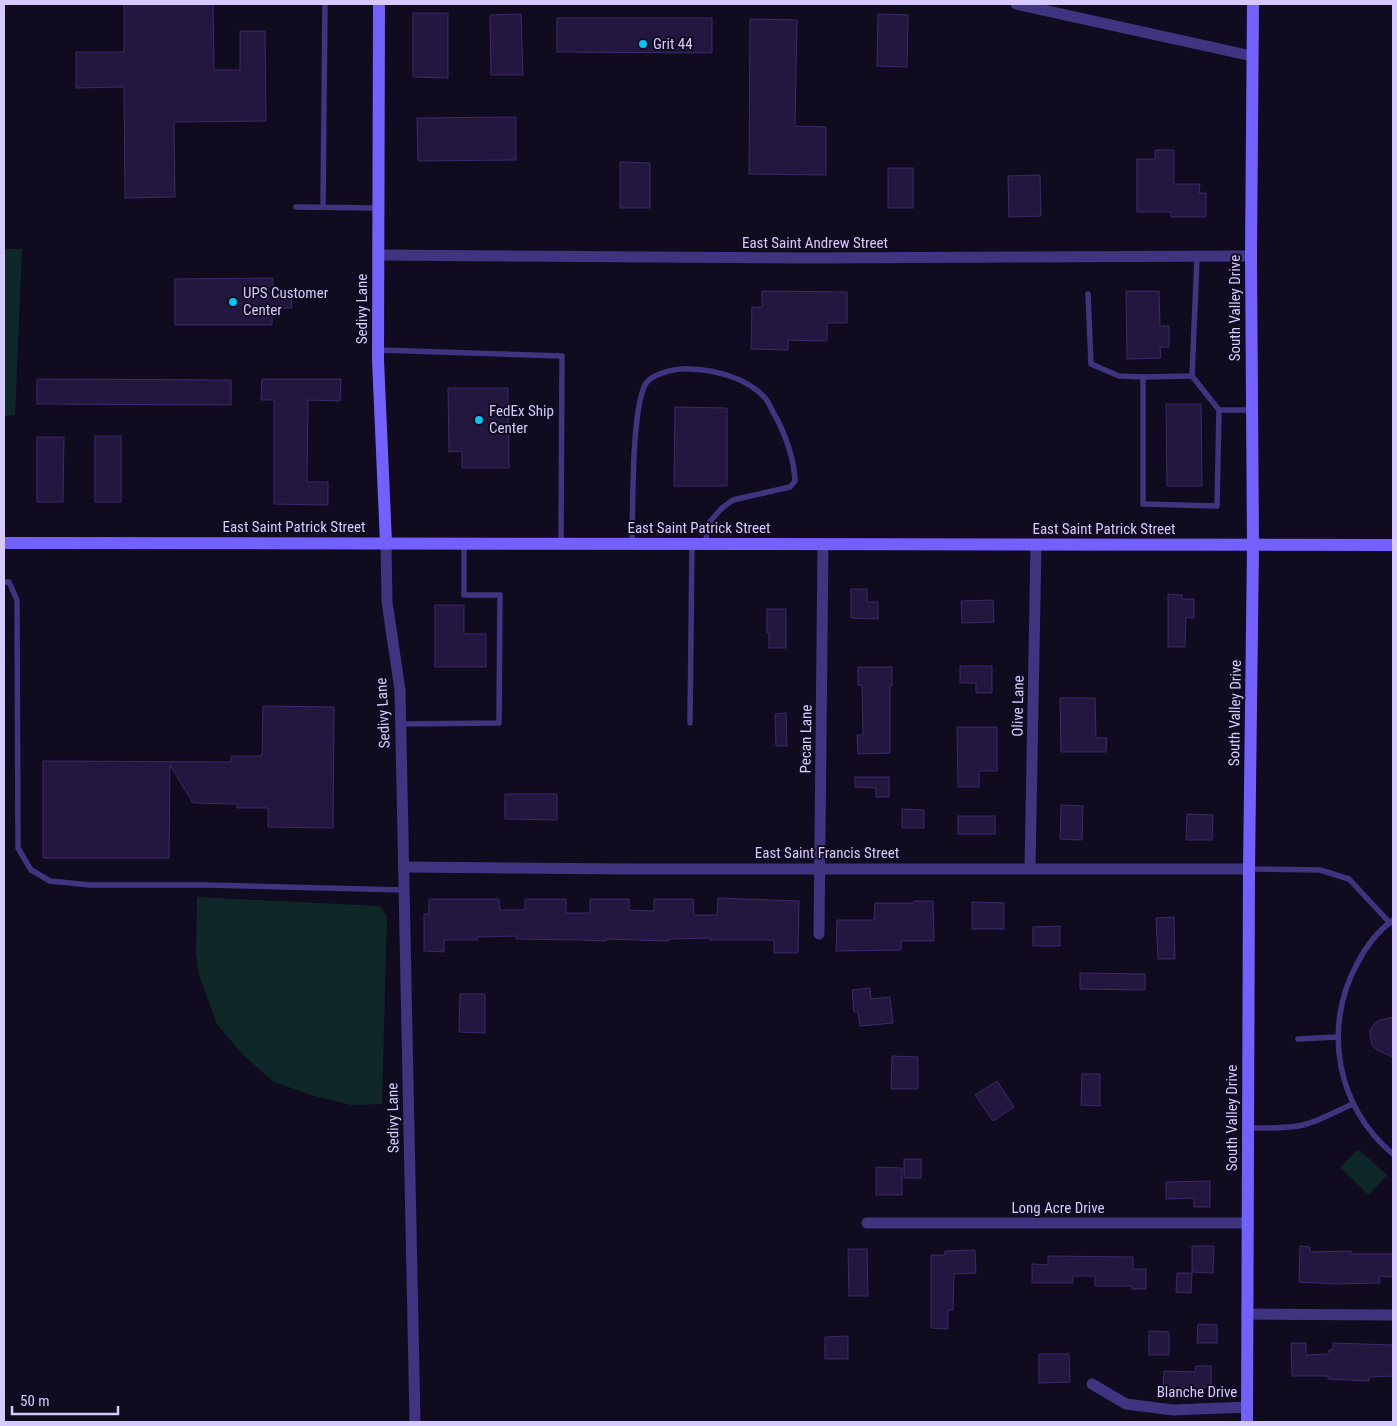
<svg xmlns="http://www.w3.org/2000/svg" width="1397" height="1426" viewBox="0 0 1397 1426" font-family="'Roboto Condensed',sans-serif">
  <rect width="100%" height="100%" fill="#110b1f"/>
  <g fill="#0e2729">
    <path d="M4 249H22L15 415 5 416 4 460Z"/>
    <path d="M197 897 380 906 387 917 382 1104 351 1105 314 1096 274 1082 244 1056 217 1024 199 975 196 954Z"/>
    <path d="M1358 1149 1387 1175 1369 1195 1340 1168Z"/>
  </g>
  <g fill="#231740" stroke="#3c286d">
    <path d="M124 4H213L214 70H240V31H265L266 121 174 122 175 197 125 198 124 87 76 88V52H124Z"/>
    <path d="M413 13H448V78L413 77Z"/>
    <path d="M521 14 523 75H491L490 15Z"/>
    <path d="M878 14 908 15 907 67 877 66Z"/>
    <path d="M557 18H712V53L557 52Z"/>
    <path d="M750 19 797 20 795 126 826 127V175L749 174Z"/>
    <path d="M516 117V160L418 161 417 118Z"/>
    <path d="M1155 150H1174V184H1200L1199 193H1206V217H1171V212H1137V159H1155Z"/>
    <path d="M620 162 650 163V208H620Z"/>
    <rect x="888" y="168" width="25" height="40"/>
    <path d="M1040 175 1041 216 1009 217 1008 176Z"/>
    <path d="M273 278V295H291L292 308H272V325H175V279Z"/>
    <path d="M762 291 847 292V323H827V341L788 340V350L751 349 752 307H762Z"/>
    <path d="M1126 291H1159L1160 326H1169V347H1160L1161 358 1127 359Z"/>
    <path d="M37 379 231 380V405L37 404Z"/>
    <path d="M262 379H341L340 401 308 400 307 482H328V505L274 504V400H261Z"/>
    <path d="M448 388H508L509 468H462V451L449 452Z"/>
    <path d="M1166 404H1201L1202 486H1167Z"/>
    <path d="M675 407 727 408V486H674Z"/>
    <rect x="95" y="436" width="26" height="66"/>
    <path d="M37 437H64L63 502H37Z"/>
    <path d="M851 589H867V602H878V619L851 618Z"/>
    <path d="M1168 594 1182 595V599H1194V618L1186 617 1185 647H1168Z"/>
    <path d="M993 600 994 622 962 623 961 601Z"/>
    <path d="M435 605H464V634H486V667H435Z"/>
    <path d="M767 609H786V648H769V633H767Z"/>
    <path d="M960 666H992V693H976V683H960Z"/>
    <path d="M858 667H892V686H890V753L858 754 857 735H863L862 685H858Z"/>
    <path d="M1060 698H1095L1096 738H1107L1106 752H1061Z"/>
    <path d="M263 706 334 707 333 828 268 827V808H237V804L193 803 170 765 169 858H43V761L231 762V756H262Z"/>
    <path d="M786 713 787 746H776L775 714Z"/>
    <path d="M957 727H997V771H979V787H958Z"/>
    <path d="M855 777H889V797H876V788L855 787Z"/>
    <path d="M505 794H557V820L505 819Z"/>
    <path d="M1061 805 1083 806 1082 840 1060 839Z"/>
    <path d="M902 809 924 810V828H902Z"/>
    <path d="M1187 814 1213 815 1212 840H1186Z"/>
    <rect x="958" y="816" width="37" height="18"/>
    <path d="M718 898 799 901 798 953H774V940H710V938L669 939V941L606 939V941L581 940 516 939V936L477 937V940H444V952L424 951V914H429V899H499L500 910H525V899H566V913H590V899H629V910L654 911V899H693L694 915H717Z"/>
    <path d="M914 901H933L934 941H901V950L836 951 837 920H874L875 903H914Z"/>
    <path d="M972 902 1004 903V929H972Z"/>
    <path d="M1174 917 1175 959H1158L1156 918Z"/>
    <path d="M1060 926V946H1033V927Z"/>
    <path d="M1080 973 1145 974V990L1080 989Z"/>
    <path d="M870 988 871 999 890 997 893 1023 860 1026 858 1012H854L852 990Z"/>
    <path d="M460 994H485V1033L459 1032Z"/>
    <path d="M1393 1017V1057L1377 1050 1372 1045 1370 1035V1030L1375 1023 1380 1020Z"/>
    <path d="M892 1056 918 1057V1089H891Z"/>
    <path d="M1082 1074H1100V1106L1081 1105Z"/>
    <path d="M997 1081 1014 1107 993 1121 975 1095Z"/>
    <rect x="904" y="1159" width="17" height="19"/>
    <path d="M876 1167 902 1168V1195H876Z"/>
    <path d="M1210 1181V1207H1194V1198L1166 1199V1182Z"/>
    <path d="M1192 1246H1214L1213 1273 1192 1272Z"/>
    <path d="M1300 1246 1310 1247V1252L1351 1251V1254H1393V1277L1379 1276 1380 1283 1336 1284 1299 1282Z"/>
    <path d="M848 1249H867L868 1296H849Z"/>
    <path d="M975 1250 976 1273 954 1274 953 1310H948V1329L931 1328V1255H945V1251Z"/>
    <path d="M1048 1256 1133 1257V1269H1146V1289H1132V1286H1095V1276H1073V1283H1032V1264L1048 1265Z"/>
    <path d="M1177 1273H1192L1191 1293 1176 1292Z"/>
    <path d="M1198 1324 1217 1325V1343H1197Z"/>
    <path d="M1149 1331 1169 1332V1355H1149Z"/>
    <path d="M848 1336V1359H825V1337Z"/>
    <path d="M1291 1343H1306V1355L1328 1354 1329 1350H1333V1343L1393 1345V1376L1369 1377V1381L1328 1379V1376H1292Z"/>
    <path d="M1039 1354H1069L1070 1382 1039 1383Z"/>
    <path d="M1196 1366H1211V1387L1163 1388 1164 1371 1195 1372Z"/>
  </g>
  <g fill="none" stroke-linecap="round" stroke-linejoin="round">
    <g stroke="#3e3480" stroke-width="5.5">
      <path d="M296 207 379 208"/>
      <path d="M323 207 325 4"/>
      <path d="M1197 258 1192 376 1219 410H1252"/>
      <path d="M1088 294 1091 364 1119 376 1143 377"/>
      <path d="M378 350 562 356 561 544"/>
      <path d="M1192 376 1143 377V504L1217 506 1219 410"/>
      <path d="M632 544C633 514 631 402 647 382 656 372 678 368 690 369 716 370 748 378 766 399 770 405 773 413 777 419 787 439 794 459 795 481L790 487 733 500 722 508 707 525 706 544"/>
      <path d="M4 582H9L17 600 18 848 31 870 50 881 90 885H209L405 890"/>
      <path d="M690 723 692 544"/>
      <path d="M401 724 499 723 500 595H464V544"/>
      <path d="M1249 869 1320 870 1349 879 1390 923"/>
      <path d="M1393 920C1378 931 1365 948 1357 964 1322 1028 1337 1108 1393 1154"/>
      <path d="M1298 1039 1337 1037"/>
      <path d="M1248 1128C1266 1128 1285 1129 1303 1125 1320 1121 1336 1111 1353 1104"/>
    </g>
    <g stroke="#3e3480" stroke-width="11">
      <path d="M1016 4 1252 56"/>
      <path d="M378 255 814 258 1251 256"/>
      <path d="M386 543 387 602 400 690 415 1422"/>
      <path d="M404 867 631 869H1249"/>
      <path d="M1030 868 1036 545"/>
      <path d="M819 934 823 545"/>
      <path d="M867 1223H1248"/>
      <path d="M1247 1314 1393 1315"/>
      <path d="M1092 1384 1126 1404 1173 1410 1247 1407"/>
    </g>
    <g stroke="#7460ff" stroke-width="12">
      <path d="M379 4 378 360 386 543"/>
      <path d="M4 543 1393 545"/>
      <path d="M1247 1422 1249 869 1253 546 1251 256 1253 4"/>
    </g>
  </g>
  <g fill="#00c4f4" stroke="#110b1f" stroke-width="2">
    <circle cx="643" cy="44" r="5"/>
    <circle cx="233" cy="302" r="5"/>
    <circle cx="479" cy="420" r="5"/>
  </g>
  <g text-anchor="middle" stroke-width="4" stroke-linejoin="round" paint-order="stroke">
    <g font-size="15" fill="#d5c9ff" stroke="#110b1f" text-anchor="start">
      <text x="653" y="49">Grit 44</text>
      <text x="243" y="298">UPS Customer<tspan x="243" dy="17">Center</tspan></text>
      <text x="489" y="416">FedEx Ship<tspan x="489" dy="17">Center</tspan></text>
    </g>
    <g font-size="15" fill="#d5c9ff" stroke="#110b1f">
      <text x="815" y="248">East Saint Andrew Street</text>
      <text transform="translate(1235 308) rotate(-90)" y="5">South Valley Drive</text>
      <text transform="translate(362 309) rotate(-90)" y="5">Sedivy Lane</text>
      <text x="294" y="532">East Saint Patrick Street</text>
      <text x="699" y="533">East Saint Patrick Street</text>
      <text x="1104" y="534">East Saint Patrick Street</text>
      <text transform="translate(1018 706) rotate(-89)" y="5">Olive Lane</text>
      <text transform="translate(383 713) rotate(-93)" y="5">Sedivy Lane</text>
      <text transform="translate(1235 713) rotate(-89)" y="5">South Valley Drive</text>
      <text transform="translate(806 739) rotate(-89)" y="5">Pecan Lane</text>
      <text x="827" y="858">East Saint Francis Street</text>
      <text transform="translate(393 1118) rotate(-91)" y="5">Sedivy Lane</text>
      <text transform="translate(1232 1118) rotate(-90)" y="5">South Valley Drive</text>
      <text x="1058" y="1213">Long Acre Drive</text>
      <text x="1197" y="1397">Blanche Drive</text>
    </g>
  </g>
  <rect width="1397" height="1426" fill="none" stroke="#d5c9ff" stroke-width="10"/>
  <path d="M12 1406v8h106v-8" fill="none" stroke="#d5c9ff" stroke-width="2.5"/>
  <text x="20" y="1406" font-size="15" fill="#d5c9ff" stroke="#110b1f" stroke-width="4" paint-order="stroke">50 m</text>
</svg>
